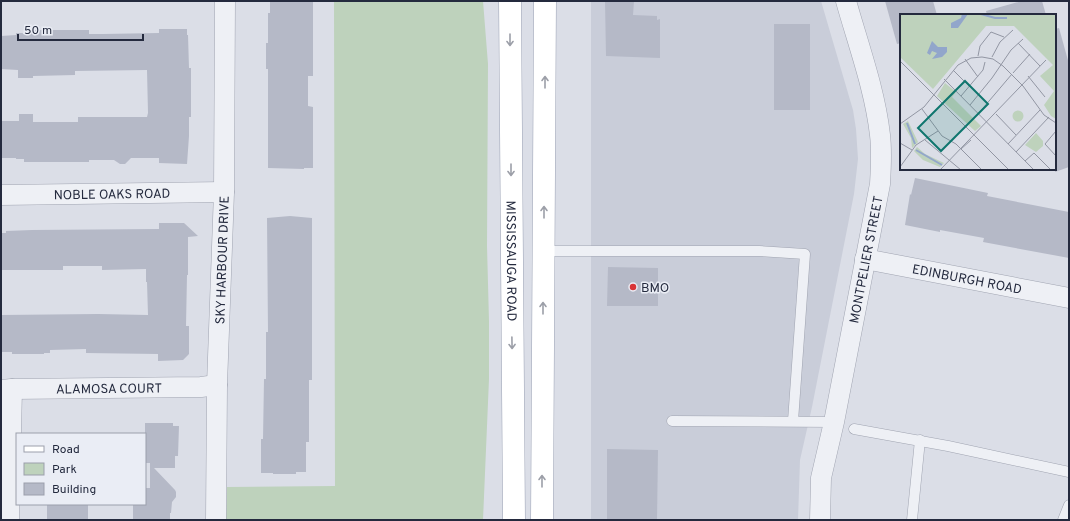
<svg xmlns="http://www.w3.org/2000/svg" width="1070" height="521" viewBox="0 0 1070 521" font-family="Overpass,sans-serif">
  <rect width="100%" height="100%" fill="#dbdee7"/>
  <path fill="#c9cdd9" d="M591 1H821L853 110 856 129 858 159 854 194 812 407 800 460 798 520H591Z"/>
  <path fill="#bed2bc" d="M334 1H483L488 64 487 246 489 321V379L483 520H226L227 487 335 486Z"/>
  <g fill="#b5b9c7">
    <path d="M270 1H313V76H308V106L313 107V168H304V169L268 168V69H266V43H268V13H270Z"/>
    <path d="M605 1H634L633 15 657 16V20L660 19V58L606 56Z"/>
    <path d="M885 1H933L937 15H901V43L897 44Z"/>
    <path d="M1022 1H1042L1046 15H987L986 11Z"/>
    <rect x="774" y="24" width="36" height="86"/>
    <path d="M1059 28 1069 64V167L1055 172V29Z"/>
    <path d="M159 29H187V35H188L189 68H191V117H189V136L187 164 159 163V158H131L125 164H120L114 160H89V162H24V159H16V158H1V121H19V114H33V122H78V117H147L148 113 147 70 75 71V75L33 76V78H18V70L1 69V36L16 35V33H25V30H89V34H103L159 33Z"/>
    <path d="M915 178 988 193 987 196 1069 212V258L983 242 984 238 940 230V232L905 225 910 194 911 195Z"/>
    <path d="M290 216 312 218V380H309V442H306V472H296V474H273V473H261V439H263L264 379H266V332H268L267 218Z"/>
    <path d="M159 223H184L198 236 188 237V275H187L186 326H189V354L183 360 158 361V354L86 353V349L50 350V353H44V354H12V352H1V315L98 314 148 315 147 282H146V269L102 270V266H63V270H1V233H6V231L32 230 159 229Z"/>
    <path d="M608 267 658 268V306H607Z"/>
    <path d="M145 423H173V426H179L178 456H175V468H154L175 490 176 492V497L172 502 171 513H170V520H133V504H145V488H150V463H145Z"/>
    <path d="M607 449 658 450 657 520H607Z"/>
    <path d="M47 504H88V520H53L47 519Z"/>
  </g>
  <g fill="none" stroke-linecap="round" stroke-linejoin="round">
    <defs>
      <g id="lane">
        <path d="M544 251H759L805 254 793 421"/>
        <path d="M672 421 834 422"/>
        <path d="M854 429 948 446 1069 472"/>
        <path d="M912 520 920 440"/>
        <path d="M1063 520 1069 505"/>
      </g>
      <g id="street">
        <path id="s1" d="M1 195 224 192"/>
        <path id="s2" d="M865 259 1069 298"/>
        <path id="s3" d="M1 390 12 389 201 387 217 385"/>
        <path d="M9 520 12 389"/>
        <path id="s4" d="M216 520 217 385 224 192 225 1"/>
        <path id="s5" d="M820 520 821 478 834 422 880 184C881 167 882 151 880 135 875 90 858 44 846 1"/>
      </g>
      <g id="primary">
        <path id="s6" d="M510 1 514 520"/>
        <path d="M542 520 545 1"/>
      </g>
    </defs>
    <use href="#lane" stroke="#a0a4b1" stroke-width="11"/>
    <use href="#street" stroke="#a0a4b1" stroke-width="21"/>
    <use href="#primary" stroke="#9aa1b4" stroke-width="23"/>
    <use href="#lane" stroke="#eef0f5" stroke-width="10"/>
    <use href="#street" stroke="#eef0f5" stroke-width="20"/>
    <use href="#primary" stroke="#fff" stroke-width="22"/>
  </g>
  <defs><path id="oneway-shaft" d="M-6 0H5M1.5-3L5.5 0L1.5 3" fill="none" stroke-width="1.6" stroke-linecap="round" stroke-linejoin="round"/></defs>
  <g stroke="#9c9fa8">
    <use href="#oneway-shaft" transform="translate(510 40) rotate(90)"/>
    <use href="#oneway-shaft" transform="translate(545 82) rotate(-90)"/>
    <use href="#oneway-shaft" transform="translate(511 170) rotate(90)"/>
    <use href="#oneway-shaft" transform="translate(544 212) rotate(-90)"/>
    <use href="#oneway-shaft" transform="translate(543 308) rotate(-90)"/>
    <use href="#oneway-shaft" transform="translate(512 343) rotate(89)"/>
    <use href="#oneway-shaft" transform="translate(542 481) rotate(-90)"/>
  </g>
  <circle fill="#d93437" stroke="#eaedf5" stroke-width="1.5" cx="633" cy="287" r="4"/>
  <g text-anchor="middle" stroke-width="3" stroke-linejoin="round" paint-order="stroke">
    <g font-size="13" fill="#242a3e" stroke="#eaedf5">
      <text dy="5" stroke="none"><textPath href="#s1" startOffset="111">NOBLE OAKS ROAD</textPath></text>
      <text dy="5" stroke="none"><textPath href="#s5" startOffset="265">MONTPELIER STREET</textPath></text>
      <text dy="5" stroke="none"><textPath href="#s4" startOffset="260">SKY HARBOUR DRIVE</textPath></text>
      <text dy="5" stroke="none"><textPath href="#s6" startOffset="260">MISSISSAUGA ROAD</textPath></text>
      <text dy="5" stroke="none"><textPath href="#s2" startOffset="104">EDINBURGH ROAD</textPath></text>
      <text dy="5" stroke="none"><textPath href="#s3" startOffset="108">ALAMOSA COURT</textPath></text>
    </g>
    <g font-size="13" fill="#242a3e" stroke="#eaedf5" text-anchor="start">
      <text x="641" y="292">BMO</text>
    </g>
  </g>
  <g transform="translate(900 14)">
    <rect width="156" height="156" fill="#dbdee7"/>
    <path d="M0 0H156V105L151 102 144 91 154 77 140 62 153 51 114 12H86L33 75 0 43ZM45 69 56 78 52 83 81 112 75 117 37 82ZM112.5 102a5.5 5.5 0 1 1 11 0a5.5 5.5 0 1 1-11 0ZM8 107 18 128 12 134 11 124 3 110ZM136 119 143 127V132L136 138 125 131ZM17 133 25 140 44 149 40 153 23 146 14 137Z" fill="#bed2bc"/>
    <path d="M62 0H68L58 14H51V9L61 4ZM32 27 38 33H47V38L42 43 32 45 37 39 32 37 30 41 27 39Z" fill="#92a6cb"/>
    <path fill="none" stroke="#92a6cb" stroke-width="2" d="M81 0 95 4H107M7 109 15 130M16 136 42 151"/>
    <path fill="none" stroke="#9296a3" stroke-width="1" d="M118 29 140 52M78 42 80 32 91 18 104 23M92 43 100 28 113 16M65 45 78 63M0 47 109 156M53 56 70 73M113 59 130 40M128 62 145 83M44 65 134 156M61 82 83 56 85 48M70 91 92 64 111 36 123 25M22 95 42 122 56 130 82 156M78 100 112 60M96 100 116 121M0 110 24 93 58 51 71 44 82 43 93 45 103 52 123 72 144 101 156 109M156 117 145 130 156 142M25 126 61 156M0 129 12 136M108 130 140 96M61 135 71 126M116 138 149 103M125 147 134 139 151 156M0 153 16 131 38 117M40 156 146 46"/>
    <path fill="#0f766e" fill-opacity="0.15" stroke="#0f766e" stroke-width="2" d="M65 67 88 90 41 137 18 114Z"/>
    <rect width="156" height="156" fill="none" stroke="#242a3e" stroke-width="2"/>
  </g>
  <rect width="1070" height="521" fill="none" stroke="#242a3e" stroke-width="4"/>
  <rect x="16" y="433" width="130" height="72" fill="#eaedf5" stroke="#9b9fac"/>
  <rect x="24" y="446" width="20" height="6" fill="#ffffff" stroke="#9b9fac"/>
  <text x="52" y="453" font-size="12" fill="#242a3e">Road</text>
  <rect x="24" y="463" width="20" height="12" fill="#bed2bc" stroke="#9b9fac"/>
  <text x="52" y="473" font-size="12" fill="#242a3e">Park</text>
  <rect x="24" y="483" width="20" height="12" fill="#b5b9c7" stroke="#9b9fac"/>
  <text x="52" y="493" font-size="12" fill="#242a3e">Building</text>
  <path d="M18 34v6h125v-6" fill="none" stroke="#242a3e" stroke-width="2"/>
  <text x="24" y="34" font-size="12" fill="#242a3e" stroke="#eaedf5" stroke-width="3" paint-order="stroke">50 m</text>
</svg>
